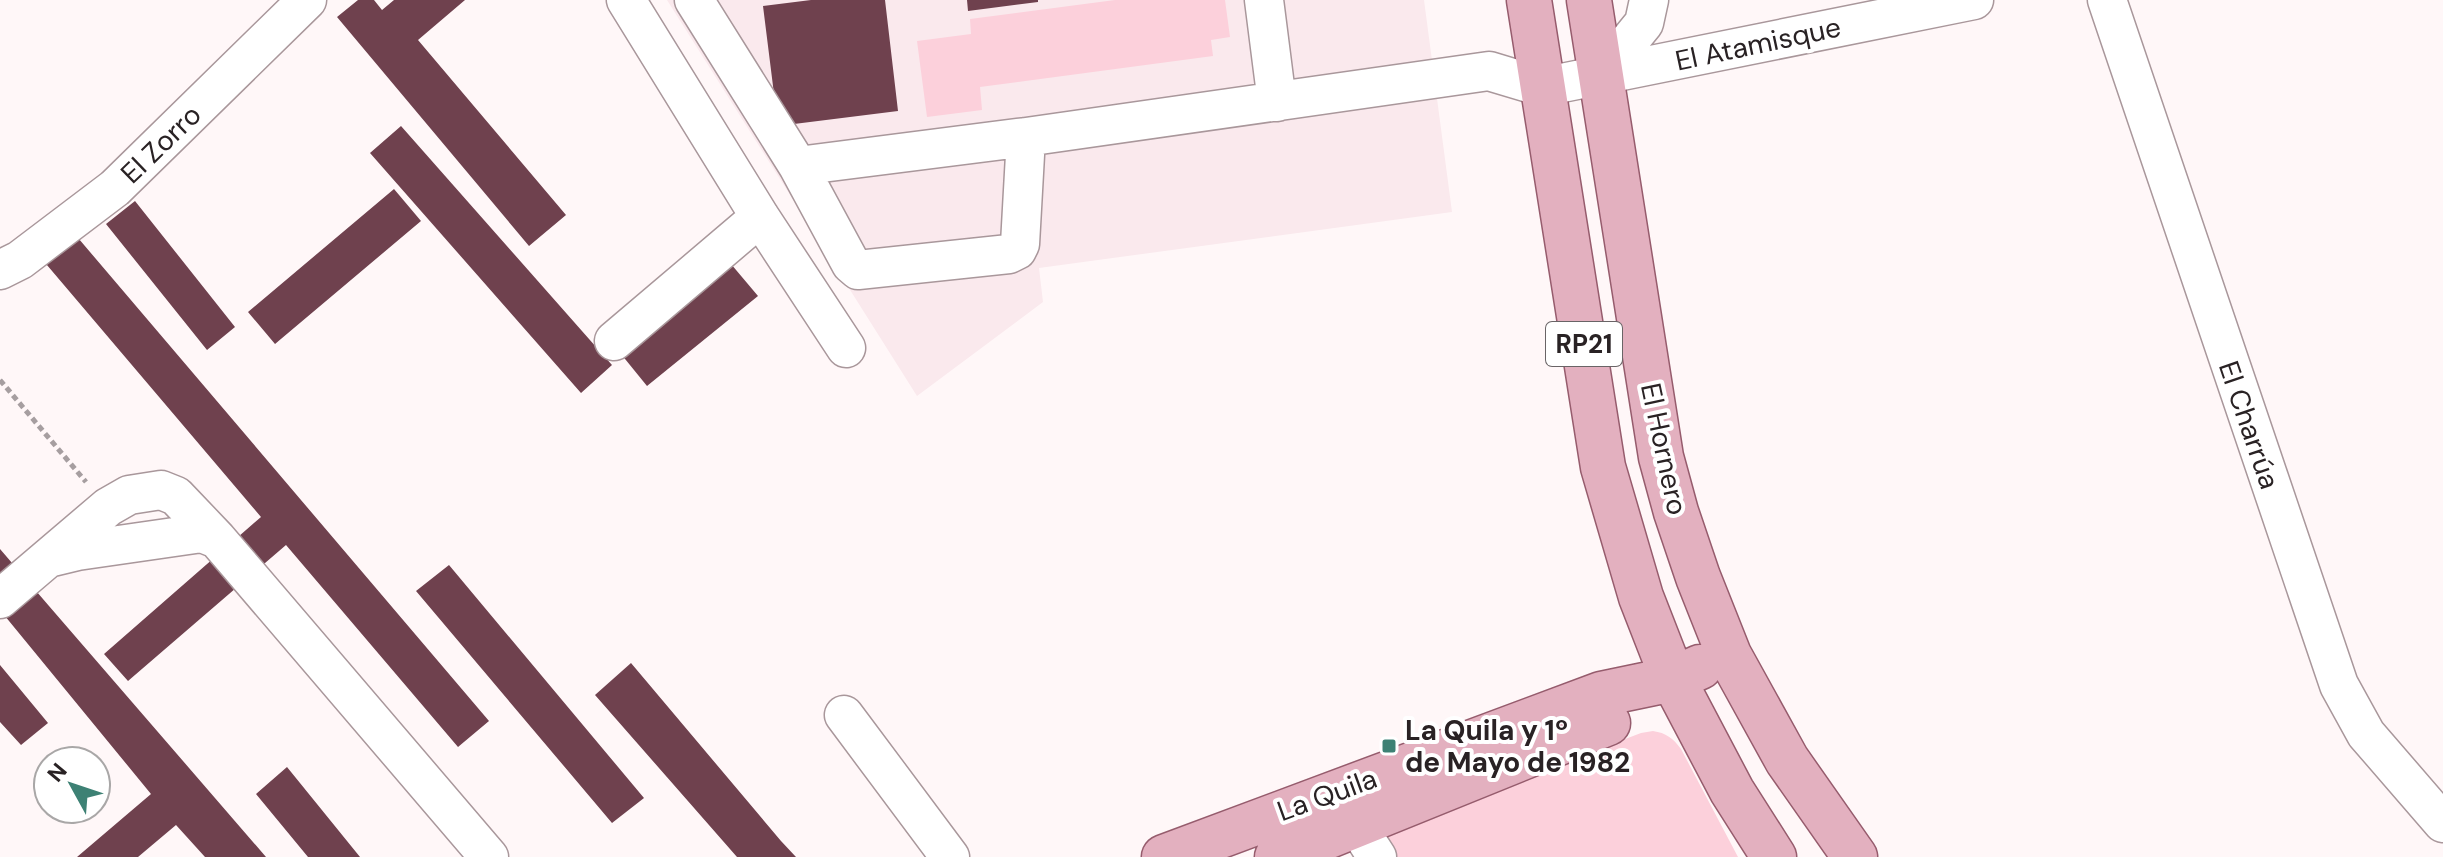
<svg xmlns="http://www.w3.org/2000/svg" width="2443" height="857" viewBox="0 0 2443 857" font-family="'DM Sans',sans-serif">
  <rect width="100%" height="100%" fill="#fff7f8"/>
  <path fill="#fae9ed" d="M667 0H1424L1452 212 1039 268 1043 302 917 396Z"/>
  <path fill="#fcd0db" d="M1115 0H1225L1230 37 1211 40 1213 56 980 87 982 110 927 117 917 41 971 34 970 19Z
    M1653 731C1666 733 1673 738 1681 749L1738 857H1395C1388 845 1384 839 1394 827L1641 733Z"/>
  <path fill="#6f414e" d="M358 0H374L382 10 394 0H465L418 40 566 215 529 246 337 17Z
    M811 0H885L898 111 778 126 763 6Z
    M967 0H1038V2L968 11Z
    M401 126 612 365 581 393 370 153Z
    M394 189 421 221 275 344 248 312Z
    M135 201 235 327 207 350 106 224Z
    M73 232 489 721 458 747 286 545 128 681 104 654 261 517 41 258Z
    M731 264 758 296 647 386 621 354Z
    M0 549 49 606 266 857H205L176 825 138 857H77L151 794 0 610Z
    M449 565 644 798 612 823 416 591Z
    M631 663 781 841 796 857H737L595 695Z
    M0 665 48 723 21 745 0 722Z
    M287 767 360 857H308L256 794Z"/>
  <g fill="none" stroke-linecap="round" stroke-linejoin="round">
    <defs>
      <path id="minor" d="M626 0 760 217 846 348
        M694 0 798 166 1026 137 1489 71 1542 87 1974 0
        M1264 0 1277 102
        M2107 0 2339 685 2366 734 2443 823
        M1600 77 1644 23 1649 0
        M798 166 851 264 858 270 1009 254 1017 250 1020 244 1026 137
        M0 270 20 260 115 188 307 0
        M614 341 760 217
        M48 558 77 551 202 533 217 539 489 857
        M0 599 108 507 129 495 161 490 176 496 217 539
        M844 715 950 857
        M1347 799 1357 826 1377 857"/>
      <path id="major" d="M1529 0 1603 467 1641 597 1673 679 1732 791 1774 857
        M1589 0 1661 457 1676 512 1698 577 1729 655 1787 760 1855 857
        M1164 857 1601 694 1673 679 1700 667
        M1277 857 1608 723"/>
    </defs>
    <use href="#minor" stroke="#a9979b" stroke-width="41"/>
    <use href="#major" stroke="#965c6d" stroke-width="47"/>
    <path stroke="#a69ea0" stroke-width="5" stroke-dasharray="6 4" stroke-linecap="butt" d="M0 380 86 482"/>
    <use href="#minor" stroke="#fff" stroke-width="38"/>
    <use href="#major" stroke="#e3b0bf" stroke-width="44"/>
  </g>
  <rect fill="#3d8174" stroke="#fff" stroke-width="3" x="1381" y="738" width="16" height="16" rx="4"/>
  <g text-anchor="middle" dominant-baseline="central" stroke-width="8" stroke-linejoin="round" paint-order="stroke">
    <rect fill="#fff" stroke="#696466" stroke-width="2" x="1546" y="322" width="76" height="44" rx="6"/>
    <g font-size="26" font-weight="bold" fill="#292224">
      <text x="1584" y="344">RP21</text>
    </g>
    <g font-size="28" fill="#292224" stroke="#fff">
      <text transform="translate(1758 44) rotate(-12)">El Atamisque</text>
      <text transform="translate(161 144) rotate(-44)">El Zorro</text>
      <text transform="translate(2249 425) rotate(71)">El Charrúa</text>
      <text transform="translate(1664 449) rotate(78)">El Hornero</text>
      <text transform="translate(1327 795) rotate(-20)">La Quila</text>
    </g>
    <g font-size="28" font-weight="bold" fill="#292224" stroke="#fff" text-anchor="start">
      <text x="1405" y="730">La Quila y 1º<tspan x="1405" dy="32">de Mayo de 1982</tspan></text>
    </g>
  </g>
  <g transform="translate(72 785) rotate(310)"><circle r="38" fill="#ffffff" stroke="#a9a7a7" stroke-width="2"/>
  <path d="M0-6L14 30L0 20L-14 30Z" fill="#3d8174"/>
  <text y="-12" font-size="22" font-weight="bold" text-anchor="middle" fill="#292224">N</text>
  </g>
</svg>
